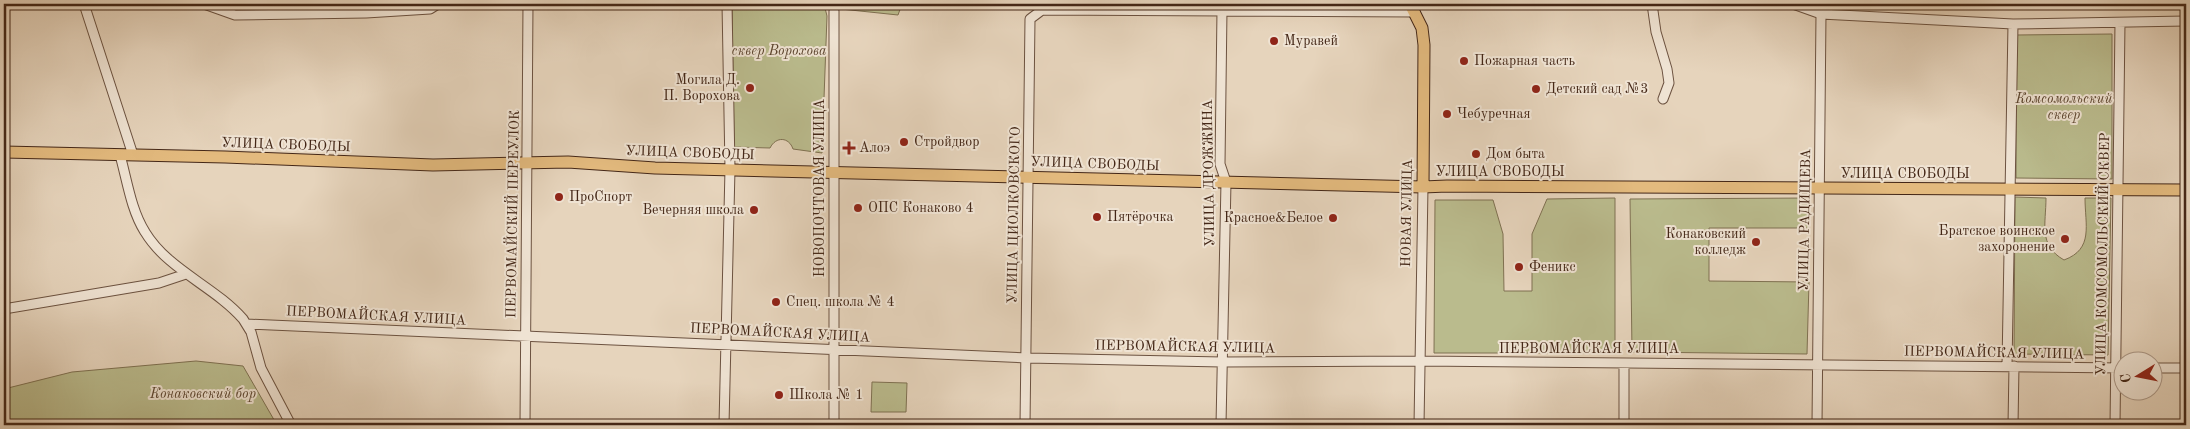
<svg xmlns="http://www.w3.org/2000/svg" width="2190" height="429" viewBox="0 0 2190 429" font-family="'Old Standard TT',serif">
  <rect width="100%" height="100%" fill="#e6d4bc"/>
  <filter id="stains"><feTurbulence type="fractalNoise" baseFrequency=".004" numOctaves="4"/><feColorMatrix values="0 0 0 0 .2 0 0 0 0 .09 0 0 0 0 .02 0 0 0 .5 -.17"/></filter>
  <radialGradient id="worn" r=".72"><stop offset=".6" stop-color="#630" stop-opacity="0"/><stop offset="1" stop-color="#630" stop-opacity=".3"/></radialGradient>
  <path fill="#babb8d" stroke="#7f7152" d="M732 4H824L827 16 822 153 793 149C789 137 776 136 770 148L734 147Z
    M836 4H902L898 15 841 9Z
    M2112 34V179L2016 178V35Z
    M2015 197 2046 198C2046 224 2038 245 2064 260 2094 249 2085 225 2085 198H2111L2108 355 2014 354Z
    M1615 198V353H1434L1435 200H1493L1503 234 1504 291H1532V234L1547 199Z
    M1810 198 1809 228H1709V281L1809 282 1807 354 1632 352 1630 199Z
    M196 361 243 366 277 425H4V389L72 372Z
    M872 382 907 383 906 412H871Z"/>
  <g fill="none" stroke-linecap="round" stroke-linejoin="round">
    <defs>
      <path id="minor" d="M84 4 133 155
        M204 4 235 15 366 13 430 9 438 4
        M1652 4 1656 32 1667 69 1669 83 1663 99
        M1793 4 1821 14 2013 24 2186 21
        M120 155C127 180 131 210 145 232 168 270 214 286 243 319L251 332 261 368 291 425
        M4 309 159 283 186 274
        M247 324 1027 358 1222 362 1420 361 2122 368
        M2007 366 2013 24
        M2152 368H2186
        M525 425 528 4
        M724 425 730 169 727 4H726
        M834 425V11
        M1025 425 1030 19 1042 10 1415 12
        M1221 425 1226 182 1220 164 1222 10
        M1419 425 1423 187
        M1624 425V363
        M1817 425 1821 14
        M2013 425 2014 366
        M2115 425 2120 23"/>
      <path id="major" d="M1410 4 1422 28 1424 45 1423 187
        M4 152 225 157 433 165 568 162 655 168 1423 187 1447 186 2186 190"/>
    </defs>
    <use href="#minor" stroke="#6c5240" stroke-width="11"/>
    <use href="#major" stroke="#442717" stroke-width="13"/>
    <use href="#minor" stroke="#efe3d3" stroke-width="9"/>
    <use href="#major" stroke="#e3ba7e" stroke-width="11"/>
  </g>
  <g fill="#8f2418" stroke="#efe3d3" stroke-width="2">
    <circle cx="1274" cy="41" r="5"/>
    <circle cx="1464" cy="61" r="5"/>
    <circle cx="750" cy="88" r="5"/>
    <circle cx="1536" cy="89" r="5"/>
    <circle cx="1447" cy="114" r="5"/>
    <circle cx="904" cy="142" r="5"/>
    <path d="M846.5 140.5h5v5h5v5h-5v5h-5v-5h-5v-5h5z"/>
    <circle cx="1476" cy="154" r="5"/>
    <circle cx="559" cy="197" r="5"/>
    <circle cx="858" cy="208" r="5"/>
    <circle cx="754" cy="210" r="5"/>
    <circle cx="1097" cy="217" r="5"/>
    <circle cx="1333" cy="218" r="5"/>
    <circle cx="2065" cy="239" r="5"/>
    <circle cx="1756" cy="242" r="5"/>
    <circle cx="1519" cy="267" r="5"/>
    <circle cx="776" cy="302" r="5"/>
    <circle cx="779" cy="395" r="5"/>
  </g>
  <g text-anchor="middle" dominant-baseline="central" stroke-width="4" stroke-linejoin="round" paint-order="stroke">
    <g font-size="14" fill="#442717" stroke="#efe3d3" text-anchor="start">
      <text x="1284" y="41">Муравей</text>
      <text x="1474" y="61">Пожарная часть</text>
      <text x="740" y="80" text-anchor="end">Могила Д.<tspan x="740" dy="16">П. Ворохова</tspan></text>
      <text x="1546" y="89">Детский сад №3</text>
      <text x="1457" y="114">Чебуречная</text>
      <text x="914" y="142">Стройдвор</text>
      <text x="859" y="148">Алоэ</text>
      <text x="1486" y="154">Дом быта</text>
      <text x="569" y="197">ПроСпорт</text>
      <text x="868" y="208">ОПС Конаково 4</text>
      <text x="744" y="210" text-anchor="end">Вечерняя школа</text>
      <text x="1107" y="217">Пятёрочка</text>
      <text x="1323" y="218" text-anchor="end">Красное&amp;Белое</text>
      <text x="2055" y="231" text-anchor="end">Братское воинское<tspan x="2055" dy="16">захоронение</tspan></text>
      <text x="1746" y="234" text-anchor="end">Конаковский<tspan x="1746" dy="16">колледж</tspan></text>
      <text x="1529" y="267">Феникс</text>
      <text x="786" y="302">Спец. школа № 4</text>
      <text x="789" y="395">Школа № 1</text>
    </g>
    <g font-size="14" font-style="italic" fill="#5c452f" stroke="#efe3d3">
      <text x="779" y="51">сквер Ворохова</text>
      <text x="2064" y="99">Комсомольский<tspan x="2064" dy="16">сквер</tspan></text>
      <text x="203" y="394">Конаковский бор</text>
    </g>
    <g font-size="14" fill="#442717" stroke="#efe3d3">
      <text transform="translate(286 145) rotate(2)">УЛИЦА СВОБОДЫ</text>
      <text transform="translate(690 153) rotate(2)">УЛИЦА СВОБОДЫ</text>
      <text transform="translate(1095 164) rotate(2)">УЛИЦА СВОБОДЫ</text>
      <text x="1500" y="172">УЛИЦА СВОБОДЫ</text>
      <text transform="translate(1209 173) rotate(-91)">УЛИЦА ДРОЖЖИНА</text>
      <text x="1905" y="174">УЛИЦА СВОБОДЫ</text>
      <text transform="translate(820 188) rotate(-90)">НОВОПОЧТОВАЯ УЛИЦА</text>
      <text transform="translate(1407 213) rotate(-89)">НОВАЯ УЛИЦА</text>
      <text transform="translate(513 214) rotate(-89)">ПЕРВОМАЙСКИЙ ПЕРЕУЛОК</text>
      <text transform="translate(1014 215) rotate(-89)">УЛИЦА ЦИОЛКОВСКОГО</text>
      <text transform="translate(1805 220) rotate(-89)">УЛИЦА РАДИЩЕВА</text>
      <text transform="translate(2103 254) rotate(-89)">УЛИЦА КОМСОМОЛЬСКИЙ СКВЕР</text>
      <text transform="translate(376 316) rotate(3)">ПЕРВОМАЙСКАЯ УЛИЦА</text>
      <text transform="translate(780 333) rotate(3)">ПЕРВОМАЙСКАЯ УЛИЦА</text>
      <text transform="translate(1185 347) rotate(1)">ПЕРВОМАЙСКАЯ УЛИЦА</text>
      <text x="1589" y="349">ПЕРВОМАЙСКАЯ УЛИЦА</text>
      <text transform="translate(1994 353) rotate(1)">ПЕРВОМАЙСКАЯ УЛИЦА</text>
    </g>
  </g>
  <rect width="2190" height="429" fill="none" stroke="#e6d4bc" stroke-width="20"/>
  <rect x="5" y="5" width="2180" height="419" fill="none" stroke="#442717" stroke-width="2.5"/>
  <rect x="10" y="10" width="2170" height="409" fill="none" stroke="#442717"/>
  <g transform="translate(2138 376) rotate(260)"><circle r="24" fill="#efe3d3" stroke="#ab9888"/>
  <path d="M0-4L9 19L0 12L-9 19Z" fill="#8f2418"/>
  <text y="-8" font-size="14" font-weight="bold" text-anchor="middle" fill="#442717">С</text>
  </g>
  <rect width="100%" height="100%" filter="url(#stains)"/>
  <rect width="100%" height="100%" fill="url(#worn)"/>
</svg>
